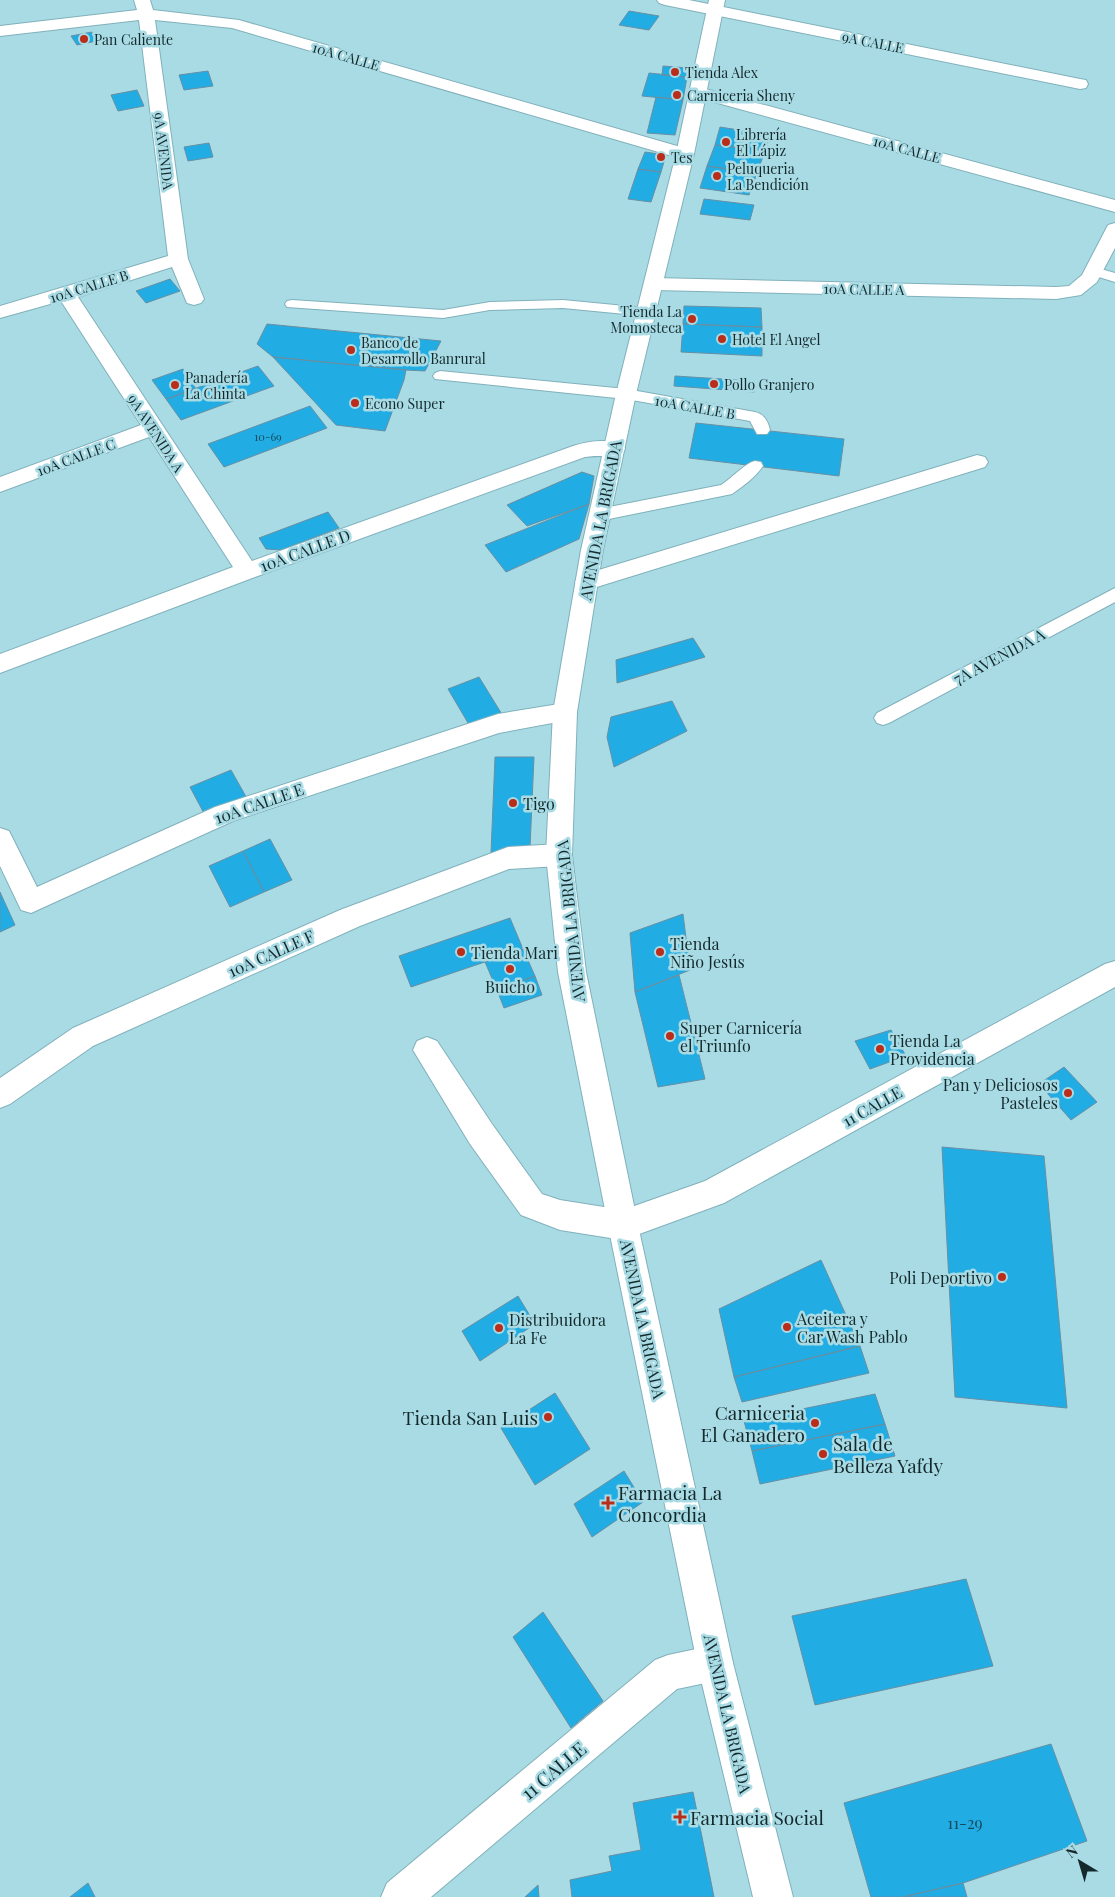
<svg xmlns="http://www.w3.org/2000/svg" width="1115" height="1897" viewBox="0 0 1115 1897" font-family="'Playfair Display',serif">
  <rect width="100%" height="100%" fill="#a9dbe5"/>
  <path fill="#21ade4" stroke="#678fa3" d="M629 11 659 16 649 30 619 25Z
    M92 32 97 41 77 45 71 36Z
    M663 66 688 68 687 77 662 75Z
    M208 71 213 86 184 90 179 75Z
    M649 73 687 77 683 100 642 96Z
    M137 90 144 106 118 111 111 95Z
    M656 97 683 100 675 135 647 133Z
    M720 127 770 135 765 151 715 145Z
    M209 143 213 157 188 161 184 147Z
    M715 145 765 151 757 173 707 166Z
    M645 152 666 155 661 172 638 169Z
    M707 166 757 173 749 195 700 188Z
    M638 169 661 172 651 202 628 199Z
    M704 199 754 205 750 220 700 214Z
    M170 279 180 291 146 303 136 291Z
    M684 306 761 308 762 327 683 324Z
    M267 324 441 341 425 371 406 370 273 357 257 344Z
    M683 324 762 327V356L681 352Z
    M273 357 406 370 404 380 385 431 336 425Z
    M258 366 274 386 181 420 166 399Z
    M183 369 196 389 166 399 152 380Z
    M675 376 754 381V392L674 386Z
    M310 406 327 428 224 467 208 444Z
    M696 423 844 439 839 476 689 458Z
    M582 472 594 476 589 504 527 526 507 505Z
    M589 504 579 539 506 572 485 545Z
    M328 512 339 528 281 550 266 549 259 538Z
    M693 638 705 657 617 683 616 660Z
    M479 677 503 716 471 728 448 689Z
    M672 701 687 731 614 767 607 737 611 717Z
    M495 757H534L530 848 491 853Z
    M231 770 249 802 207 819 190 787Z
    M270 839 292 880 264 892 243 851Z
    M243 851 264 892 230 907 209 866Z
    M0 892 15 925 0 932Z
    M683 914 690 970 635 992 630 933Z
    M510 918 523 949 411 987 399 956Z
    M523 949 535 976 497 990 485 962Z
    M679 975 705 1079 658 1087 635 992Z
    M535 976 542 995 504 1008 497 990Z
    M891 1030 906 1056 870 1069 855 1041Z
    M1064 1067 1097 1102 1071 1120 1039 1084Z
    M942 1147 1044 1156 1067 1408 955 1397Z
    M821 1260 860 1346 734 1377 719 1309Z
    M518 1296 535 1324 480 1361 462 1331Z
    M860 1346 869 1373 742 1402 734 1377Z
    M555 1393 590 1449 535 1485 501 1428Z
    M875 1394 885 1424 752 1451 744 1421Z
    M885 1424 895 1456 760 1484 752 1451Z
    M624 1471 643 1502 592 1537 574 1504Z
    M966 1579 993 1666 815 1705 792 1616Z
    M543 1612 603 1701 571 1728 513 1637Z
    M1051 1744 1087 1841 963 1883 903 1897H871L844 1803Z
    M693 1792 714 1897H572L570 1880 612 1871 609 1856 641 1850 633 1803Z
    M88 1883 95 1897H70Z
    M963 1883 967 1897H903Z
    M538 1885 539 1897H525Z"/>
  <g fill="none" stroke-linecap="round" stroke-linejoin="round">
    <defs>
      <path id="service" d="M1094 267 1115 273V282L1089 274 1087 271Z
        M292 300 443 310 490 302 563 300 646 308 651 309 653 312 651 315 646 316 563 308 490 310 443 318 287 307 285 304 287 301Z
        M440 371 626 389 755 412C764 414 768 421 770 430L767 434H757L750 421 626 399 435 379 433 376 435 373Z
        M755 461 761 462 763 466C755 478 743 486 732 494L599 521 593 519 591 515 593 511 599 509 721 485C731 479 745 463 755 461Z
        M1115 588V602L889 723 883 725 877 723 874 718 877 713Z"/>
      <path id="minor" d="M134 0H150L153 10 239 20 691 150 694 154 691 158 685 159 679 158 232 28 155 20 188 259 204 299 201 303 194 305 187 303 172 267 78 297 252 561 573 446C590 441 605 439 622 444L625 449 622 454C610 457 597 455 585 457L255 577 0 673V654L233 567 149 437 0 492V477L141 425 61 301 0 318V306L168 256 139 20 0 36V26L137 10Z
        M657 0H689L1080 79 1086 80 1088 84 1086 88 1080 89 665 5 659 3Z
        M698 87 1115 200V212L692 96 689 92 692 88Z
        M1115 223V248L1097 282 1081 295 1056 299 654 290 647 288 644 284 647 280 654 278 1056 287 1069 286 1082 275 1108 225Z
        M977 455 985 457 988 462 985 467 587 590 579 588 575 582 579 576Z
        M565 703 574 705 577 712 574 719 499 733 233 821 31 913 21 910 0 866V828L9 831 37 887 215 807 498 714Z
        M559 844 568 847 572 855 568 863 559 866 509 869 360 926 93 1046 10 1104 0 1108V1078L73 1028 340 910 508 847Z
        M1115 961V987L724 1203 623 1240 560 1230 521 1215 470 1144 413 1050 417 1041 427 1037 437 1041 492 1124 542 1194 560 1200 623 1210 705 1181 1105 964Z
        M715 1645 728 1650 733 1663 728 1676 715 1681 677 1689 431 1897H381L387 1883 655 1660 668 1655Z"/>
      <path id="secondary" d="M709 0H725L694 154 636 394 603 550 577 712 572 855 586 972 638 1225 733 1663 793 1897H753L697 1663 608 1225 558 972 546 855 553 712 581 550 616 394 676 154Z"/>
    </defs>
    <use href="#service" stroke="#80b1bb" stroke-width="2"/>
    <use href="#minor" stroke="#80b1bb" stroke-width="2"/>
    <use href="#secondary" stroke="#80b1bb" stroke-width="2"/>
    <use href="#service" fill="#fff" fill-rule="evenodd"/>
    <use href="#minor" fill="#fff" fill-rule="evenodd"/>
    <use href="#secondary" fill="#fff" fill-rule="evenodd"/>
  </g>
  <g fill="#ba2d1a" stroke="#a9dbe5" stroke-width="2">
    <circle cx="84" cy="39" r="5"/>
    <circle cx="675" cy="72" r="5"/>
    <circle cx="677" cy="95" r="5"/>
    <circle cx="726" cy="142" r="5"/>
    <circle cx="661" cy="157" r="5"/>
    <circle cx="717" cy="176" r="5"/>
    <circle cx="692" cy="319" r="5"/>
    <circle cx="722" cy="339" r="5"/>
    <circle cx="351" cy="350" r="5"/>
    <circle cx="714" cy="384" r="5"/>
    <circle cx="175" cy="385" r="5"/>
    <circle cx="355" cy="403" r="5"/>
    <circle cx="513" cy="803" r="5"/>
    <circle cx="461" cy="952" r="5"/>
    <circle cx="660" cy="952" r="5"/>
    <circle cx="510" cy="969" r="5"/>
    <circle cx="670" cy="1036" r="5"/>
    <circle cx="880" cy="1049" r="5"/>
    <circle cx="1068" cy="1093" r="5"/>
    <circle cx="1002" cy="1277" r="5"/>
    <circle cx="787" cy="1327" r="5"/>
    <circle cx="499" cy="1328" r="5"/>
    <circle cx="548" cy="1417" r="5"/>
    <circle cx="815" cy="1423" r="5"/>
    <circle cx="823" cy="1454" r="5"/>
    <path d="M605.5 1495.5h5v5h5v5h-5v5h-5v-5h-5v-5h5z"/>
    <path d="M677.5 1809.5h5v5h5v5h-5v5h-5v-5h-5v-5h5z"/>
  </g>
  <g text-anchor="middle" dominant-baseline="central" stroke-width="5" stroke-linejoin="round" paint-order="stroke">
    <g font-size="11" fill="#174a5a">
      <text x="268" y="436">10-69</text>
    </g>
    <g font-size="14" fill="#14292c" stroke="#a9dbe5" text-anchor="start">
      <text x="94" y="39">Pan Caliente</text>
      <text x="685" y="72">Tienda Alex</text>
      <text x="687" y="95">Carniceria Sheny</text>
      <text x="736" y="134">Librería<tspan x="736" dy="16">El Lápiz</tspan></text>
      <text x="671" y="157">Tes</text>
      <text x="727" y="168">Peluqueria<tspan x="727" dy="16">La Bendición</tspan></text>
      <text x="682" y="311" text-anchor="end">Tienda La<tspan x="682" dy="16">Momosteca</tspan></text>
      <text x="732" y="339">Hotel El Angel</text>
      <text x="361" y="342">Banco de<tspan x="361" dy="16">Desarrollo Banrural</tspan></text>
      <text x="185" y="377">Panadería<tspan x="185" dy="16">La Chinta</tspan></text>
      <text x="724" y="384">Pollo Granjero</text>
      <text x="365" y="403">Econo Super</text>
    </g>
    <g font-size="14" fill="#14292c" stroke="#a9dbe5">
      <text transform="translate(873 42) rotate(11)">9A CALLE</text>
      <text transform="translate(346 56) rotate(16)">10A CALLE</text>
      <text transform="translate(907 149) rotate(15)">10A CALLE</text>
      <text transform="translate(164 151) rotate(83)">9A AVENIDA</text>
      <text transform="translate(89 286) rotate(-17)">10A CALLE B</text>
      <text transform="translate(864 289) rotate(1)">10A CALLE A</text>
      <text transform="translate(695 407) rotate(10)">10A CALLE B</text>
      <text transform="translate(156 433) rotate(57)">9A AVENIDA A</text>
      <text transform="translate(76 457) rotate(-20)">10A CALLE C</text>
    </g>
    <g font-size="16" fill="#14292c" stroke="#a9dbe5">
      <text transform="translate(600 520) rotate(-79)">AVENIDA LA BRIGADA</text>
      <text transform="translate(305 550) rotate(-20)">10A CALLE D</text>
      <text transform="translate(999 656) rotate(-28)">7A AVENIDA A</text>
      <text transform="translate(259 803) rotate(-19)">10A CALLE E</text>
      <text transform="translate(570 921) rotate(-96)">AVENIDA LA BRIGADA</text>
      <text transform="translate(271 953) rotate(-24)">10A CALLE F</text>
      <text transform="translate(872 1106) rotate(-29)">11 CALLE</text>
      <text transform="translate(643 1319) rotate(78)">AVENIDA LA BRIGADA</text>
      <text transform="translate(728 1714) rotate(77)">AVENIDA LA BRIGADA</text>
    </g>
    <g font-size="16" fill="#14292c" stroke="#a9dbe5" text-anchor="start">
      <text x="523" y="803">Tigo</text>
      <text x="670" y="943">Tienda<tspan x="670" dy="18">Niño Jesús</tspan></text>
      <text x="471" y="952">Tienda Mari</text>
      <text x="510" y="986" text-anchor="middle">Buicho</text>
      <text x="680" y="1027">Super Carnicería<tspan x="680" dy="18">el Triunfo</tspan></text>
      <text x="890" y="1040">Tienda La<tspan x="890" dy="18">Providencia</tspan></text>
      <text x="1058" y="1084" text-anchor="end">Pan y Deliciosos<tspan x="1058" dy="18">Pasteles</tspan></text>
      <text x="992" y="1277" text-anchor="end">Poli Deportivo</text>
      <text x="797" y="1318">Aceitera y<tspan x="797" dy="18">Car Wash Pablo</tspan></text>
      <text x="509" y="1319">Distribuidora<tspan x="509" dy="18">La Fe</tspan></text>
    </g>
    <g font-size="16" fill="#174a5a">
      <text x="965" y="1822">11-29</text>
    </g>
    <g font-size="19" fill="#14292c" stroke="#a9dbe5" text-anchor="start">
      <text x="805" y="1412" text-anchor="end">Carniceria<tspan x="805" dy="22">El Ganadero</tspan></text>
      <text x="538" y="1417" text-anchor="end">Tienda San Luis</text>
      <text x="833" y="1443">Sala de<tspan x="833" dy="22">Belleza Yafdy</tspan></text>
      <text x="618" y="1492">Farmacia La<tspan x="618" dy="22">Concordia</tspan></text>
      <text x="690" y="1817">Farmacia Social</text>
    </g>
    <g font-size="19" fill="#14292c" stroke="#a9dbe5">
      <text transform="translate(553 1770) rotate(-40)">11 CALLE</text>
    </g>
  </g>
  <g transform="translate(1080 1862) rotate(322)" stroke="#a9dbe5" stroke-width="4" paint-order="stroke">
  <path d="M0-4L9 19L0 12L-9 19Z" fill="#14292c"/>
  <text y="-8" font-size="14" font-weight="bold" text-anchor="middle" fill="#14292c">N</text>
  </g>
</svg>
